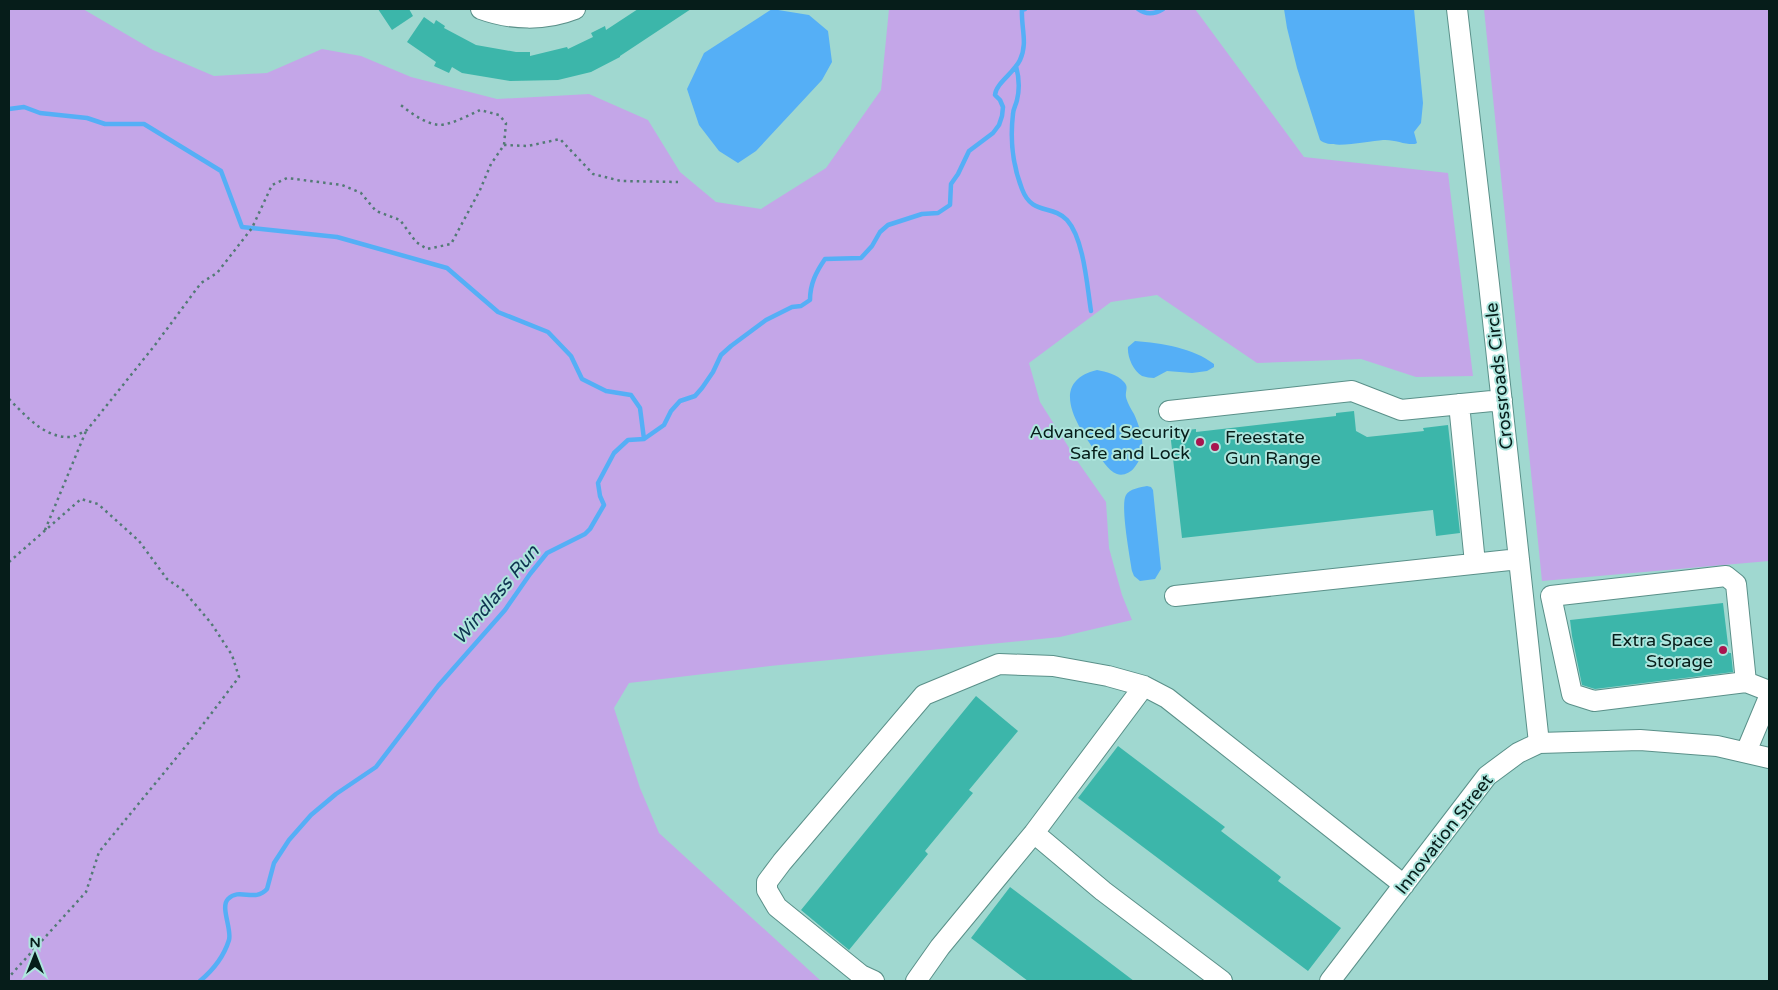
<svg xmlns="http://www.w3.org/2000/svg" width="1778" height="990" viewBox="0 0 1778 990" font-family="'Varela Round',sans-serif">
  <rect width="100%" height="100%" fill="#a0d8d0"/>
  <path fill="#c4a6e8" d="M9 9H83L153 50 214 76 267 73 322 49 361 56 411 77 497 99 589 94 648 120 680 172 716 202 761 209 826 168 881 90 889 9H1195L1304 157 1448 173 1473 376 1416 377 1361 359 1257 363 1157 295 1111 302 1029 363 1040 402 1078 462 1106 502 1109 548 1122 595 1132 620 1060 637 770 666 629 683 614 708 640 788 659 833 821 981H9Z
    M1484 9H1769V561L1542 581Z"/>
  <path fill="#55aff6" d="M772 9 809 15 828 31 832 62 822 80 756 151 738 163 719 151 699 125 687 89 704 53Z
    M1284 9H1414L1423 103 1421 123 1414 132 1417 143 1415 144C1405 145 1394 139 1383 140 1369 141 1331 150 1320 140L1297 68 1287 28Z
    M1135 341C1162 343 1193 348 1214 364V367L1207 371 1192 373 1167 371 1154 378C1150 378 1146 377 1142 376 1133 371 1127 356 1128 347Z
    M1097 370C1106 372 1117 374 1124 382 1129 387 1125 391 1126 397 1127 402 1131 409 1134 414 1142 432 1148 452 1134 468 1130 473 1123 476 1117 474 1108 471 1102 459 1096 452 1077 426 1048 382 1097 370Z
    M1147 486 1151 487 1153 490 1161 569 1155 579 1140 581 1134 576 1132 571C1130 558 1120 504 1126 495 1129 489 1141 487 1147 486Z"/>
  <g fill="none" stroke-linecap="round" stroke-linejoin="round">
    <path stroke="#55aff6" stroke-width="4.5" d="M1138 9C1146 15 1155 14 1163 9
      M1016 66C1019 77 1020 88 1017 100 1016 105 1013 109 1013 114 1010 139 1013 166 1022 189 1032 216 1052 204 1067 220 1084 239 1087 286 1091 311
      M9 109 24 107 40 113 87 118 105 124H144L221 171 242 227 337 237 447 268 498 312 548 332 571 356 582 379 606 391 631 395 640 408 644 439
      M200 981C212 971 224 956 229 940 232 929 220 907 228 899 240 887 254 903 267 889L274 863 289 840 311 815 336 794 376 767 438 686 505 610 530 574 547 553 585 534 590 529 604 505 600 496 598 483 614 453 628 440 644 439 664 425 671 411 680 401 695 396 702 388 713 372 721 355 731 346 766 320 792 307 801 306 810 300C810 284 816 272 825 259L861 258 872 246 880 232 888 225 922 214 938 213 950 205 951 184 958 174 969 151 993 133 999 125 1002 116 1003 107 1000 100 995 95C996 83 1014 73 1020 60 1028 43 1021 28 1022 10L1025 9"/>
  </g>
  <path fill="#3cb6aa" d="M378 9H409L413 16 392 30Z
    M638 9H691L620 56V57L591 72 558 80 510 81 462 73 452 67 449 73 434 66 436 62 407 42 424 17 434 24 436 20 445 26 444 28 476 45 516 52H530V56L567 47 568 49 593 37 591 33 605 26 606 30Z
    M1354 411 1356 431 1367 437 1424 431 1423 428 1448 425 1460 533 1436 536 1433 510 1182 538 1170 432 1196 429V432L1336 416V413Z
    M1723 603 1729 653H1731L1733 672 1595 689 1582 685 1572 636 1570 620Z
    M976 696 1018 731 969 790 973 793 925 851 928 854 849 950 801 910Z
    M1118 746 1225 827 1221 831 1281 877 1278 881 1341 928 1308 971 1078 798Z
    M1010 887 1134 981H1028L971 938Z"/>
  <g fill="none" stroke-linecap="round" stroke-linejoin="round">
    <defs>
      <path id="minor" d="M481 9C511 20 545 21 575 9
        M1457 9 1489 284 1539 743
        M1459 404 1475 563
        M1169 411 1352 391 1401 410 1502 400
        M1175 596 1519 559
        M1746 682 1736 584 1726 576 1551 596 1572 694 1594 701 1746 682 1769 691
        M1746 752 1769 697
        M1034 833 1103 891 1222 981
        M874 981 861 975 777 907 767 890V882L782 862 924 695 999 664 1053 666 1108 676 1144 686 1167 698 1404 885
        M916 981 940 947 1034 833 1144 686
        M1330 981 1487 776 1518 753 1539 743 1640 740 1717 746 1769 758"/>
    </defs>
    <use href="#minor" stroke="#5a9089" stroke-width="22"/>
    <path stroke="#537a75" stroke-width="2.5" stroke-dasharray="2.5 4" stroke-linecap="butt" d="M504 145 528 146 560 139 593 174 621 181 678 182
      M9 399C26 416 45 439 72 437 77 436 82 432 87 430L155 345 201 283 217 273 252 228 272 185 287 178 342 185 361 193 376 211 400 220 416 242 427 249 451 244 480 190 491 164 504 145 506 123 499 115 480 110C470 115 450 125 439 125 423 123 410 112 398 103
      M45 530 86 431
      M9 562 81 499 98 504 139 541 167 579 183 590 211 623 232 655 239 677 195 735 99 852 86 892 9 977"/>
    <use href="#minor" stroke="#fff" stroke-width="20"/>
  </g>
  <g fill="#a8154f" stroke="#ade5dd" stroke-width="2">
    <circle cx="1200" cy="442" r="5"/>
    <circle cx="1215" cy="447" r="5"/>
    <circle cx="1723" cy="650" r="5"/>
  </g>
  <g text-anchor="middle" dominant-baseline="central" stroke-width="4" stroke-linejoin="round" paint-order="stroke">
    <g font-size="18" fill="#061d1a" stroke="#ade5dd">
      <text transform="translate(1499 376) rotate(-96)">Crossroads Circle</text>
      <text transform="translate(1444 834) rotate(-52)">Innovation Street</text>
    </g>
    <g font-size="18" fill="#061d1a" stroke="#ade5dd" text-anchor="end">
      <text x="1190" y="432">Advanced Security<tspan x="1190" dy="21">Safe and Lock</tspan></text>
      <text x="1225" y="437" text-anchor="start">Freestate<tspan x="1225" dy="21">Gun Range</tspan></text>
      <text x="1713" y="640">Extra Space<tspan x="1713" dy="21">Storage</tspan></text>
    </g>
    <g font-size="19" font-style="italic" fill="#0e3450" stroke="#ade5dd">
      <text transform="translate(496 595) rotate(-50)">Windlass Run</text>
    </g>
  </g>
  <rect width="1778" height="990" fill="none" stroke="#061d1a" stroke-width="20"/>
  <g transform="translate(35 955)" stroke="#ade5dd" stroke-width="4" paint-order="stroke">
  <path d="M0-4L9 19L0 12L-9 19Z" fill="#061d1a"/>
  <text y="-8" font-size="14" font-weight="bold" text-anchor="middle" fill="#061d1a">N</text>
  </g>
</svg>
